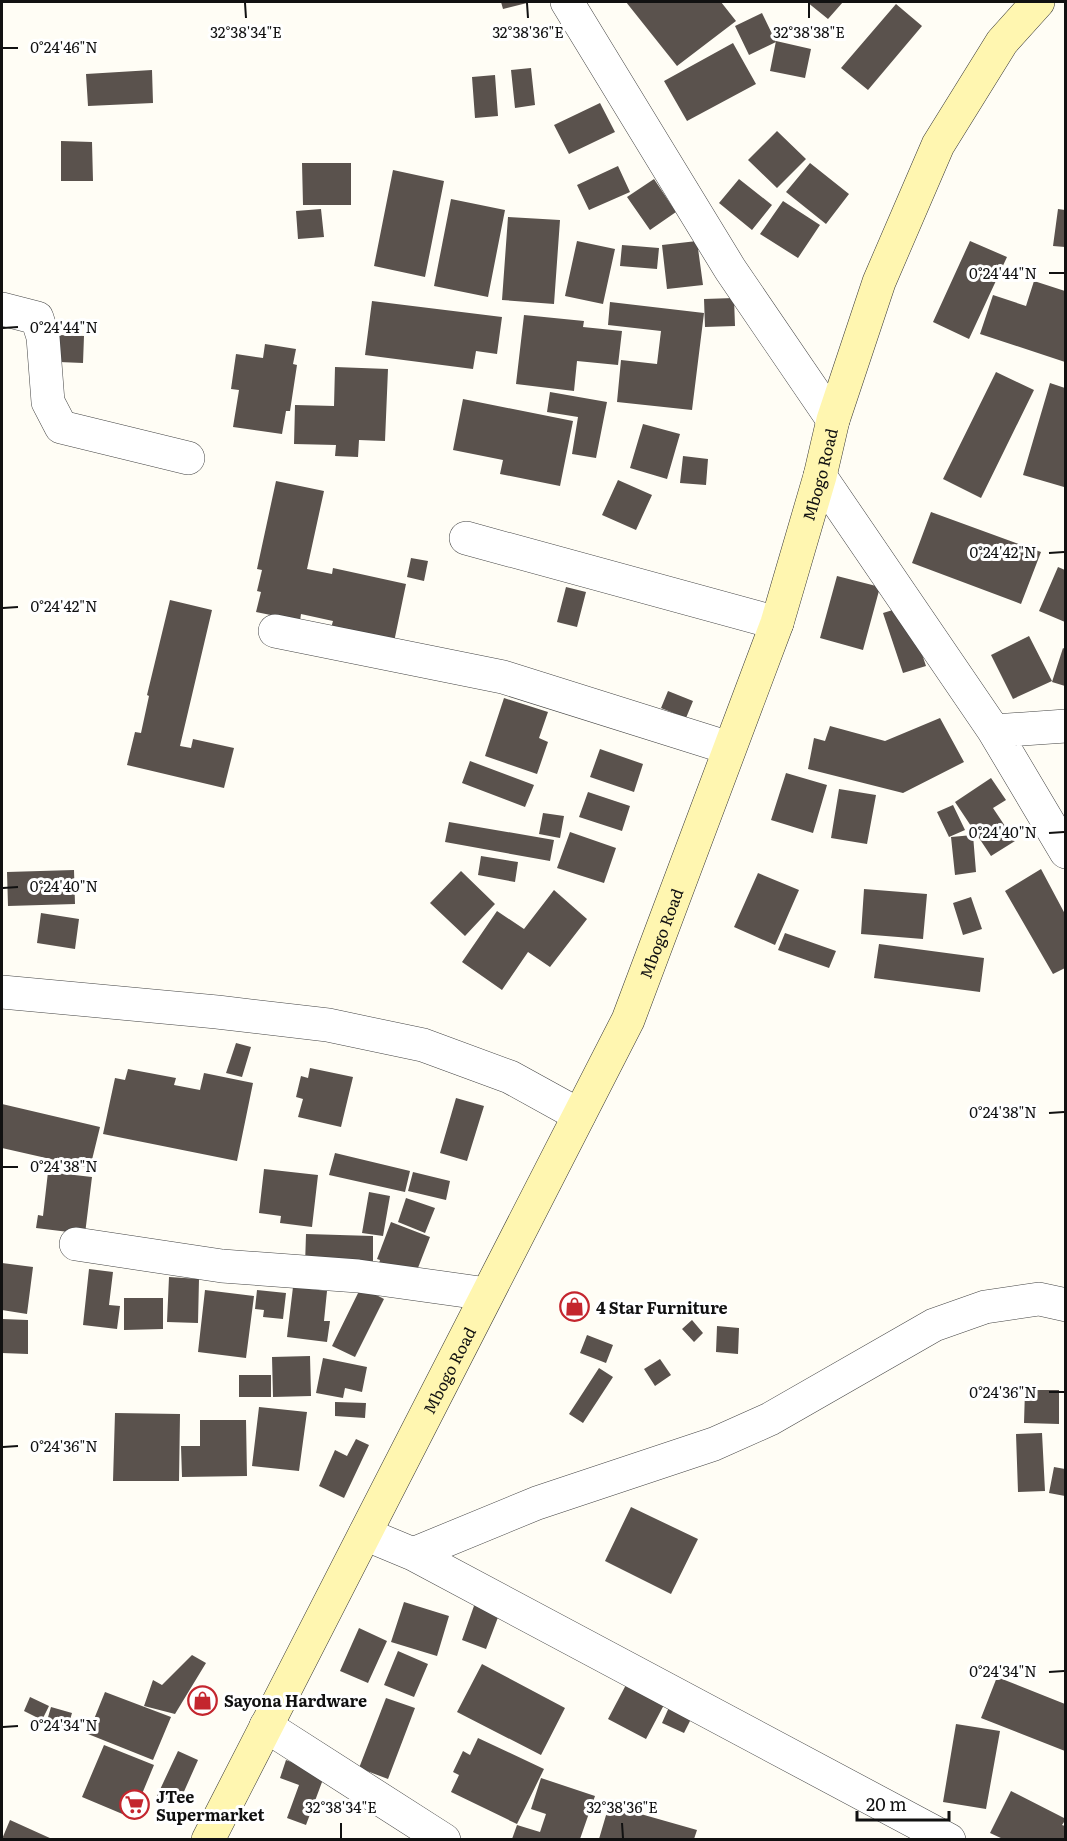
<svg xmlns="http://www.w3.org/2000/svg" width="1067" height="1841" viewBox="0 0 1067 1841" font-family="Literata,serif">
  <rect width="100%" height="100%" fill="#fffdf5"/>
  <path fill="#5a524d" d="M501 2H531L503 9Z
    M626 2H721L736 21 677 66Z
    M807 2H843L828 19Z
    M896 4 922 26 868 90 841 68Z
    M762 13 776 42 749 55 735 26Z
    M776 41 811 49 805 78 770 71Z
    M733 43 756 84 687 121 664 81Z
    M531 68 535 105 515 108 511 70Z
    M152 70 153 103 88 106 86 74Z
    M495 75 498 116 475 118 472 77Z
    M600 103 615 132 569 154 554 125Z
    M777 131 806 159 777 188 748 160Z
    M61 141 92 142 93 181H61Z
    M302 163H351V205H303Z
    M810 163 849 194 826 224 786 192Z
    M618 166 630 192 589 210 577 185Z
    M393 170 444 181 425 277 374 266Z
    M654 179 676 212 650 230 627 197Z
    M739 179 772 205 752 230 719 203Z
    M451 199 505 210 488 297 434 286Z
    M783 201 820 225 798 258 760 234Z
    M321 209 324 237 298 239 296 211Z
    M1058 209 1065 210V247L1053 246Z
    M508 217 560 220 554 304 502 300Z
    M577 241 615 249 603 304 565 296Z
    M697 241 703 285 667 289 662 245Z
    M970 241 1007 257 969 339 933 322Z
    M622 245 659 248 657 269 620 266Z
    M1034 281 1065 291V362L980 334 993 295 1026 306Z
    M734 298 735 326 705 327 704 299Z
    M372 301 502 317 497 354 476 351 473 369 365 355Z
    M610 302 704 313 692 410 617 402 621 360 657 364 661 331 608 325Z
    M524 315 584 321 583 327 622 331 618 365 577 361 574 391 516 384Z
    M60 335 84 336 83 363 59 362Z
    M265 344 296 349 293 364 297 365 290 411H286L282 434 233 427 239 390 231 389 236 354 263 358Z
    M335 367 388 369 385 441 359 440 358 457 335 456 336 445 294 444 295 405 334 406Z
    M996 372 1034 390 981 498 943 479Z
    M1050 383 1065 388 1064 487 1023 475Z
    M550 392 607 402 596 458 572 454 578 417 547 412Z
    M463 399 573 421 560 486 500 474 503 460 453 450Z
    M643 424 680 434 667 479 630 468Z
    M683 456 708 459 706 485 680 483Z
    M618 480 652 495 636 530 602 515Z
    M276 481 324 491 307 569 332 574 333 568 406 584 394 642 331 628 333 621 301 614 300 621 256 612 261 592 257 591 262 570 257 569Z
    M931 512 1041 552 1021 604 912 563Z
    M411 558 428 561 424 581 407 577Z
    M1058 567 1065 570V622L1039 611Z
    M837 576 880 587 863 650 820 638Z
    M566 587 586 592 577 627 557 622Z
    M170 600 212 610 180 746 191 748 193 739 234 748 224 788 127 765 135 732 141 733 149 696 147 695Z
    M906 606 926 666 903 673 883 613Z
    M1029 636 1052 681 1013 699 991 655Z
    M1063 648 1065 649V686L1052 682Z
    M668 691 693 701 686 718 661 708Z
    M504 698 548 712 539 738 548 742 537 774 485 756Z
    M940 718 964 762 903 793 808 769 814 738 825 741 830 726 885 741Z
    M600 749 643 764 634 792 590 777Z
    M470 761 534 785 525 807 462 783Z
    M786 773 827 785 813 833 771 820Z
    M991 778 1006 800 993 808 1015 841 991 856 955 802Z
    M839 789 876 795 867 844 831 838Z
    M588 792 630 806 622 831 579 817Z
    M953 805 965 830 949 837 937 812Z
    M543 813 564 816 560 838 539 834Z
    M449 822 554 840 550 861 445 842Z
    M570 832 616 848 604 883 557 868Z
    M973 835 976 872 955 875 951 837Z
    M481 856 518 862 515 882 478 875Z
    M1041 869 1065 914V968L1053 974 1005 891Z
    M74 870 75 904 8 906 7 872Z
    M461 871 495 904 465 936 430 903Z
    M758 873 799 890 775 945 734 927Z
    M864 889 927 894 923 939 861 934Z
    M554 890 587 919 550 967 528 952 502 990 462 962 497 911 524 929Z
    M971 897 982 929 963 935 953 903Z
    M41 913 79 919 75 949 37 943Z
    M785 933 836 951 829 968 778 950Z
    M879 944 984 958 980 992 874 978Z
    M236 1043 251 1047 242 1077 226 1073Z
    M310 1068 353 1077 341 1127 298 1117 303 1099 296 1097 301 1076 308 1078Z
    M128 1069 176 1078 174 1085 200 1090 204 1073 253 1083 237 1161 103 1134 115 1078 125 1080Z
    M456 1098 484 1106 467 1161 440 1153Z
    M2 1104 100 1127 90 1168 2 1148Z
    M335 1153 410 1171 405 1192 329 1175Z
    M264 1169 318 1175 312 1227 280 1223 281 1216 259 1213Z
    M48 1172 92 1177 85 1234 36 1228 38 1215 43 1216Z
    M413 1172 450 1181 446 1200 408 1191Z
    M369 1192 390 1196 383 1236 362 1233Z
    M406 1198 435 1208 425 1233 398 1222Z
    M391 1222 430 1237 416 1273 376 1272 380 1260 377 1259Z
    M306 1234 373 1236V1267L305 1265Z
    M2 1263 33 1267 27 1314 2 1310Z
    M89 1269 113 1272 109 1305 120 1306 117 1329 83 1325Z
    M169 1277 199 1279 198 1323 167 1322Z
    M293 1287 327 1291 324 1321H330L327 1342 287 1337Z
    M361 1287 384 1299 355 1357 332 1346Z
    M205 1290 254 1296 246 1358 198 1352Z
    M257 1290 286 1293 283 1319 263 1317 264 1310 255 1309Z
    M124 1298H163V1329L124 1330Z
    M2 1319 28 1320V1354L2 1353Z
    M692 1320 703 1333 694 1342 682 1329Z
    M717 1326 739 1328 738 1354 716 1352Z
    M587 1335 613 1345 606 1363 580 1353Z
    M310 1356 311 1396 273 1397 272 1357Z
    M323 1358 367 1367 362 1392 345 1388 343 1398 316 1393Z
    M660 1359 671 1375 655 1386 644 1369Z
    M599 1368 613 1377 583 1423 569 1414Z
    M239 1375H271V1397H239Z
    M1025 1390H1059V1424L1024 1423Z
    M335 1402 366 1403 365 1418 335 1416Z
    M259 1407 307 1412 299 1471 252 1466Z
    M115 1413 180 1414 179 1481H113Z
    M200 1420H246L247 1476 182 1477 181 1446H200Z
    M1042 1433 1045 1491 1018 1492 1016 1434Z
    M356 1439 369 1445 344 1498 319 1486 335 1450 347 1456Z
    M1054 1467 1065 1469V1496L1049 1493Z
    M631 1507 698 1539 671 1594 605 1561Z
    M404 1602 449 1616 437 1656 391 1642Z
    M475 1603 500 1612 486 1649 462 1640Z
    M359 1628 387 1641 368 1683 340 1671Z
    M398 1651 428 1664 414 1697 384 1685Z
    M192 1655 206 1663 175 1714 144 1706 153 1680 162 1685Z
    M482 1664 565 1708 541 1755 457 1712Z
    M997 1677 1065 1704V1751L981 1718Z
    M628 1681 666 1701 646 1739 608 1719Z
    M105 1692 171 1717 153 1760 88 1734Z
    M30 1697 49 1706 42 1720 24 1711Z
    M386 1698 415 1708 388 1779 359 1768Z
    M670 1705 693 1715 684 1733 662 1723Z
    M51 1707 72 1713 67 1730 46 1724Z
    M956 1724 1000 1731 986 1809 943 1802Z
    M478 1738 544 1769 517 1824 451 1792 459 1775 453 1772 463 1751 470 1755Z
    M104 1745 154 1765 132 1818 82 1797Z
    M178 1751 198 1760 178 1805 157 1796Z
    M286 1760 325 1774 306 1825 287 1818 299 1785 280 1778Z
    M541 1778 595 1796 580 1839H512L517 1825 540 1832 546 1814 531 1809Z
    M1011 1791 1066 1819 1062 1825 1065 1826V1839H1003L990 1833Z
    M609 1805 697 1830 694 1839H599Z
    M10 1820 52 1839H2Z"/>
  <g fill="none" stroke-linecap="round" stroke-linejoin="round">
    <defs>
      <path id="minor" d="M567 2 730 269 833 420
        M2 309 37 318 43 337 48 402 61 427 188 458
        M820 476 994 731 1066 852
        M466 538 777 623
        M275 631 503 677 729 748
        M994 731 1066 726
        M2 992 217 1012 328 1025 423 1045 510 1077 579 1115
        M76 1244 222 1266 358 1276 487 1294
        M365 1534 413 1554 949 1840
        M413 1554 537 1503 714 1444 770 1419 934 1325 985 1307 1039 1299 1066 1305
        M266 1726 444 1840"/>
      <g id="secondary">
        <path id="s1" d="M208 1840 628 1020 777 623 820 476 833 420 879 282 938 145 1002 42 1038 2"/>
      </g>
    </defs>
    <use href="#minor" stroke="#444" stroke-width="34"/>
    <use href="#secondary" stroke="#333" stroke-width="34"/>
    <use href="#minor" stroke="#fff" stroke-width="33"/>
    <use href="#secondary" stroke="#fff6b0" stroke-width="33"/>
  </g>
  <path fill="none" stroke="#111" stroke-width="2" d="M245 3 246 18M527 3 528 18M809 3V18M3 48H18M1049 273H1064M3 328 18 327M1049 553 1064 552M3 608 18 607M1049 833 1064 832M3 888 18 887M1049 1113 1064 1112M3 1167H18M1049 1392H1064M3 1447 18 1446M1049 1672 1064 1671M3 1727 18 1726M341 1823V1838M622 1823 623 1838"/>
  <defs>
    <symbol id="shop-ring" viewBox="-11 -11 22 22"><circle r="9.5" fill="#fff" stroke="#c4262e" stroke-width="1.5"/><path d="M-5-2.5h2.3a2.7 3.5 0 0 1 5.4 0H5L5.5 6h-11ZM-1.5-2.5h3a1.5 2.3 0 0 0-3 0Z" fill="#c4262e"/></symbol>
    <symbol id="supermarket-ring" viewBox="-11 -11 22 22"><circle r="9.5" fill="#fff" stroke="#c4262e" stroke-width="1.5"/><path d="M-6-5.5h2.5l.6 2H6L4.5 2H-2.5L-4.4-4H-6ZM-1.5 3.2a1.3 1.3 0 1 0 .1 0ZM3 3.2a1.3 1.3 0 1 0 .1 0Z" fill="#c4262e"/></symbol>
  </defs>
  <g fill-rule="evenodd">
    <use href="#shop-ring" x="558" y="1290" width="33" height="33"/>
    <use href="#shop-ring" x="186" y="1684" width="33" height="33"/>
    <use href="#supermarket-ring" x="118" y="1788" width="33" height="33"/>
  </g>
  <g text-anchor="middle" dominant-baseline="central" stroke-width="6" stroke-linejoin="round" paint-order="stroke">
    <g font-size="16" fill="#111" stroke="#fff">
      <text stroke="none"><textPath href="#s1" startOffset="1500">Mbogo Road</textPath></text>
      <text stroke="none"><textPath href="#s1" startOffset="1014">Mbogo Road</textPath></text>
      <text stroke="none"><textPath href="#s1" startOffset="528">Mbogo Road</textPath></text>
    </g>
    <g font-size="16" font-weight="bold" fill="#111" stroke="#fff" text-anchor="start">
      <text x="596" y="1307">4 Star Furniture</text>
      <text x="224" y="1700">Sayona Hardware</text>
      <text x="156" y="1796">JTee<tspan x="156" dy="18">Supermarket</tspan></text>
    </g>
  </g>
  <g font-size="15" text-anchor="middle" fill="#111" stroke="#fff" stroke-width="6" stroke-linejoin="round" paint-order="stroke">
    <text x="246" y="38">32°38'34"E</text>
    <text x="528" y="38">32°38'36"E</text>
    <text x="809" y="38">32°38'38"E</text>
    <text x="64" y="53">0°24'46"N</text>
    <text x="1003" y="279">0°24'44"N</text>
    <text x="64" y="333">0°24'44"N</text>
    <text x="1003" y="558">0°24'42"N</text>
    <text x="64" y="612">0°24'42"N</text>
    <text x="1003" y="838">0°24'40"N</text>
    <text x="64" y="892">0°24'40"N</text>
    <text x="1003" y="1118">0°24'38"N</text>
    <text x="64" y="1172">0°24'38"N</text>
    <text x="1003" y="1398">0°24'36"N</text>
    <text x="64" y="1452">0°24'36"N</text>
    <text x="1003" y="1677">0°24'34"N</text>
    <text x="64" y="1731">0°24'34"N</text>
    <text x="341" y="1813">32°38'34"E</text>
    <text x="622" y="1813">32°38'36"E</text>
  </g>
  <rect width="1067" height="1841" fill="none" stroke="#111111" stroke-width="6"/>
  <path d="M857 1811v9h92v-9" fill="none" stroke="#111111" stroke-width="3"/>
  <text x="866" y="1811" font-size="18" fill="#111111" stroke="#ffffff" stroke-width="4.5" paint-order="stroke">20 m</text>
</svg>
